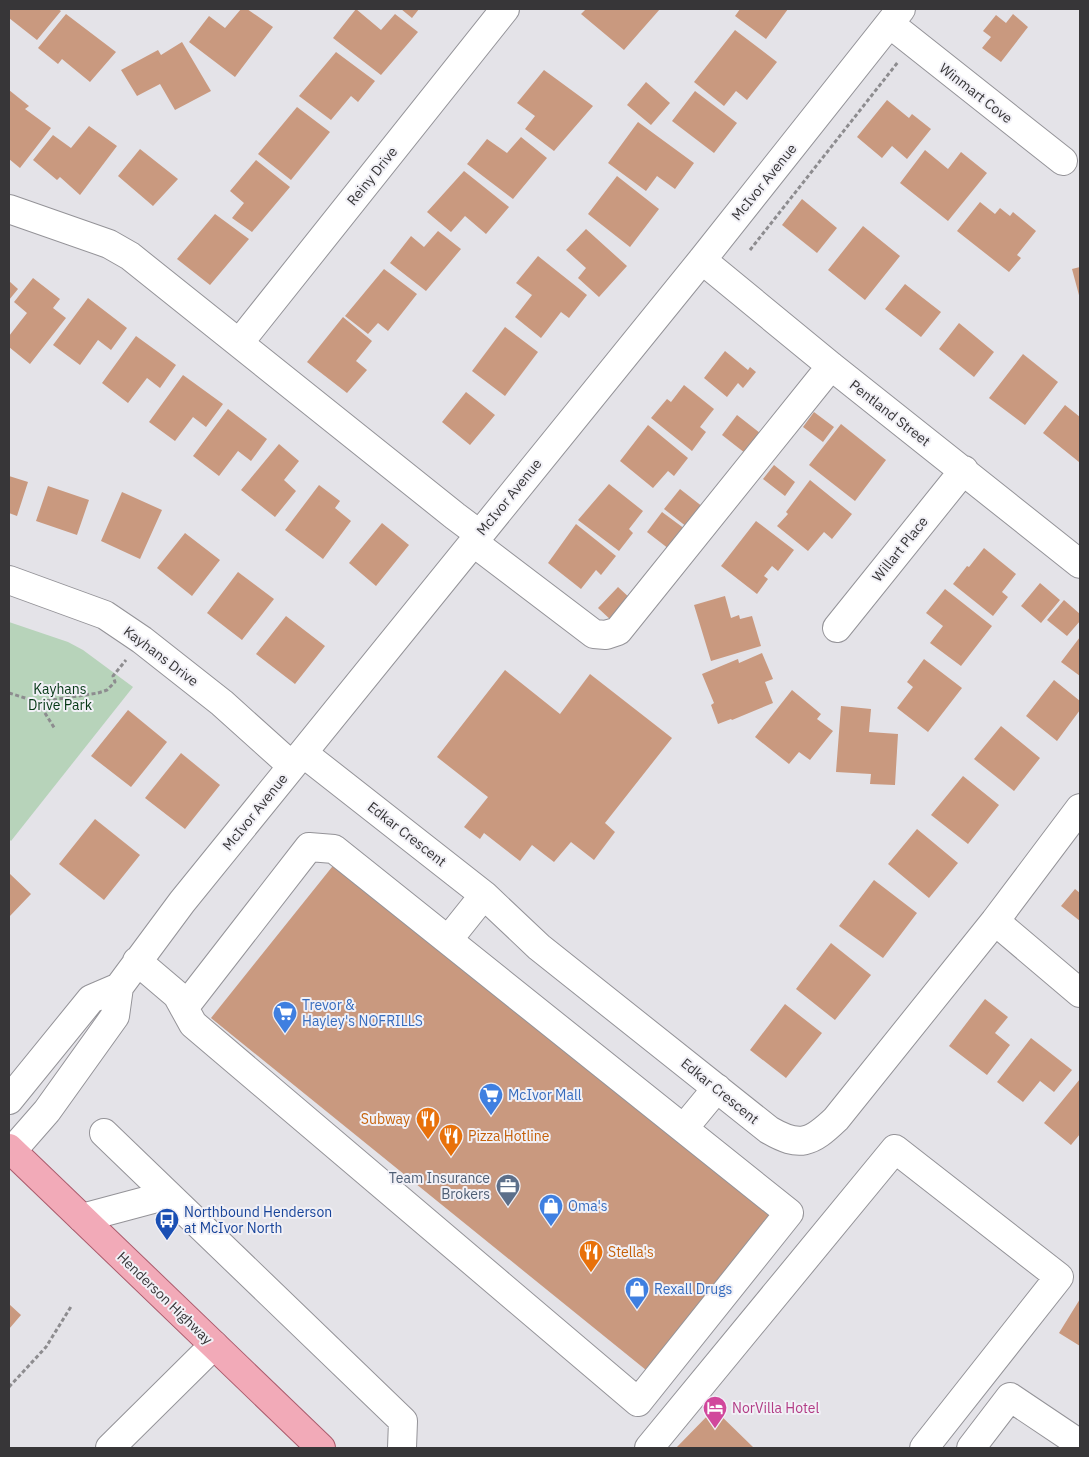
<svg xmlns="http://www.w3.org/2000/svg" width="1089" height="1457" viewBox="0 0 1089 1457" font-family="'IBM Plex Sans',sans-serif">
  <rect width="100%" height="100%" fill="#e4e3e8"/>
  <path fill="#b7d3ba" d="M9 622 68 642 83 650 133 687 11 841 9 839Z"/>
  <path fill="#c9997f" d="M9 9H58L61 11 37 40 9 18Z
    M241 9H247L273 27 235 77 189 42 209 16 225 28Z
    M356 9 381 30 395 14 418 32 381 75 333 38Z
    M401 9H419L412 18Z
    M586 9H660L624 50 581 14Z
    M740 9H788L766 39 735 16Z
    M66 14 116 52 90 82 62 59 58 64 38 48Z
    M1013 14 1028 27 1001 62 982 48 991 37 983 31 996 15 1006 23Z
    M735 30 777 62 747 100 736 91 724 106 694 82Z
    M182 42 211 91 175 110 160 84 137 96 121 70 158 50 161 55Z
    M336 52 375 81 358 102 351 96 331 120 299 96Z
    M544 70 593 106 554 151 525 129 535 116 517 103Z
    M646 82 670 103 651 125 627 105Z
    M9 90 29 106 25 109 51 128 20 168 9 159Z
    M695 91 737 123 714 153 672 121Z
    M887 100 909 118 912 114 931 129 907 159 892 146 882 158 857 137Z
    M297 107 330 132 291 180 258 154Z
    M638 122 694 163 675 189 657 176 646 191 608 163Z
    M89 126 117 146 80 195 60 177 57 180 33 160 53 135 71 148Z
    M521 137 547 158 513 199 467 164 487 139 507 153Z
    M140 149 178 179 153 206 118 176Z
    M925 150 948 169 961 152 987 173 948 221 900 183Z
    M256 160 290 187 252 232 232 218 244 203 230 191Z
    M464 171 509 207 486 234 465 216 451 232 427 212Z
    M617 176 659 209 630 247 588 214Z
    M802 199 837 228 817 253 782 225Z
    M980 202 995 214 1000 208 1010 216 1013 212 1036 231 1017 255 1021 258 1009 272 957 231Z
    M215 214 249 239 210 285 177 259Z
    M863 226 900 256 865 300 828 270Z
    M586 229 627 266 599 297 578 278 586 268 566 250Z
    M438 231 461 249 426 291 390 263 411 236 424 247Z
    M538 256 587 295 569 318 561 312 541 338 515 317 532 295 516 283Z
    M1080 267V299L1072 269Z
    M384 269 417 294 388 331 378 323 368 334 345 316Z
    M33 278 60 299 53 308 66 318 30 364 9 347V336L27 313 14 302Z
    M9 281 18 289 9 300Z
    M905 284 941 312 921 337 885 309Z
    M88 298 127 328 111 350 98 340 80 365 53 345Z
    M343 317 372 341 356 361 367 370 347 393 307 362Z
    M959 323 994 352 974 377 939 349Z
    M505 327 538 352 505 396 472 371Z
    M136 336 176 365 160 388 147 378 128 403 102 383Z
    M725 351 748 370 750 367 756 372 743 388 738 383 727 397 704 378Z
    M1023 354 1058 382 1025 425 989 398Z
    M183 375 223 404 206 427 193 417 175 441 149 422Z
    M684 385 714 409 700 427 706 432 692 451 651 418 667 399 671 402Z
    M466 392 495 415 470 445 442 422Z
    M1065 405 1080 417 1079 462 1043 433Z
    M228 409 267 439 251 461 238 451 219 476 193 456Z
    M814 412 834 427 823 442 803 427Z
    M737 415 760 433 745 453 722 435Z
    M841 424 886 460 855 501 809 465Z
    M648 425 688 458 674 476 668 471 653 488 620 461Z
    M279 444 299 461 284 480 296 491 275 517 241 490Z
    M774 465 795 482 785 496 763 479Z
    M9 476 28 482 17 516 9 513Z
    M810 480 852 514 832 539 824 532 808 551 777 526 788 514 786 512Z
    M609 484 643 511 629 529 633 533 619 551 578 520Z
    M319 485 340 501 335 508 351 521 323 559 285 530Z
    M48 486 89 500 77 535 36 521Z
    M680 489 703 507 687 527 664 509Z
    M122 492 162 510 140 559 101 541Z
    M662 512 685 529 669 549 647 532Z
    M756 521 794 550 778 571 772 566 764 576 768 579 757 594 721 566Z
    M382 523 409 545 376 586 349 563Z
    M576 524 616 556 601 575 596 570 581 589 548 563Z
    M185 533 220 560 192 596 157 568Z
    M984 548 1016 574 1002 592 1008 597 993 616 953 584 967 566 969 567Z
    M238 572 274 599 242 640 207 613Z
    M1040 583 1060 600 1041 623 1021 606Z
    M618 587 632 600 612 621 598 608Z
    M945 589 992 626 961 666 930 643 943 626 926 613Z
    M725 596 731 618 739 615 740 619 752 616 761 646 711 661 694 605Z
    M1064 600 1080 614V621L1067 636 1047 620Z
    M286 616 325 646 295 684 256 654Z
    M1080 637V676L1061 662Z
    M762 653 773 679 765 682 773 703 732 720 731 719 718 724 711 705 714 703 702 674 738 659 739 663Z
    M924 659 962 688 928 732 897 708 913 687 907 682Z
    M505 670 560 714 590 674 672 738 605 823 615 832 594 860 571 842 554 862 532 845 520 861 484 833 480 839 464 827 488 797 437 757Z
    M1054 680 1080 701V710L1057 741 1026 716Z
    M792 690 821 714 817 719 833 731 810 760 799 752 789 764 755 737Z
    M841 706 871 709 869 732 898 734 895 785 870 784 871 774 836 772Z
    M128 710 167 742 131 787 91 756Z
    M1001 726 1040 758 1014 791 974 759Z
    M181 753 220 785 185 829 145 798Z
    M963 776 999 805 968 844 931 815Z
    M95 819 140 855 104 900 59 864Z
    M917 829 958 863 929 898 888 864Z
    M336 862 771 1214 646 1370 211 1018Z
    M9 873 31 894 9 917Z
    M874 880 917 913 883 958 839 926Z
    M1075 889 1080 893V921L1061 906Z
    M831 943 871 975 835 1020 796 989Z
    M985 999 1008 1017 995 1033 1010 1045 987 1075 949 1046Z
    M785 1004 822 1033 786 1078 750 1050Z
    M1031 1038 1072 1070 1054 1092 1040 1081 1023 1102 997 1082Z
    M1080 1079V1134L1071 1145 1044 1123Z
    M1080 1299V1346L1059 1333Z
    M9 1304 21 1315 9 1329Z
    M714 1409 754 1448H676Z"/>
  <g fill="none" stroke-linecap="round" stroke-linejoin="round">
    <defs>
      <path id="minor" d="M890 24 1063 161
        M9 209 109 244 130 256 455 516 479 534
        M702 260 831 366 1080 564
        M239 343 505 9
        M473 542 594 634 606 635 618 631 831 366
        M9 580 105 615 142 640 222 703 292 766
        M837 628 964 470
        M303 753 484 895 539 947 769 1130C800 1148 811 1143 836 1119L995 921 1080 808
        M995 921 1080 993
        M448 940 484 895
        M137 961 177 995 193 1024 638 1402 789 1213 334 849 309 847 184 1008
        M9 1100 91 999 119 987
        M684 1128 717 1088
        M104 1133 403 1421 402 1448
        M12 1151 47 1111 115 1016 119 987 182 902 702 260 901 9
        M82 1218 168 1195
        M110 1448 214 1345
        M649 1448 895 1149 1059 1277 924 1448
        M971 1448 1010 1397 1080 1444"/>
      <path id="major" d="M9 1148 321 1448"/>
    </defs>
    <use href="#minor" stroke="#949398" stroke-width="30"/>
    <use href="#major" stroke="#ab5c6d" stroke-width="30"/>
    <path stroke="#8d8c8f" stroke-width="3" stroke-dasharray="4 2.5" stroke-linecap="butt" d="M750 250 898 62
      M9 693 38 702 98 693 107 690 115 682 113 676 126 660
      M38 702 55 729
      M9 1387 46 1347 72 1305"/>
    <use href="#minor" stroke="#fff" stroke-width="28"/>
    <use href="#major" stroke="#f2aab8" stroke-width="28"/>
  </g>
  <defs>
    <symbol id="supermarket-pin" viewBox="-11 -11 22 30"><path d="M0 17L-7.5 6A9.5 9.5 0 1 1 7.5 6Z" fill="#3f7fe0" stroke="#f1f0f6"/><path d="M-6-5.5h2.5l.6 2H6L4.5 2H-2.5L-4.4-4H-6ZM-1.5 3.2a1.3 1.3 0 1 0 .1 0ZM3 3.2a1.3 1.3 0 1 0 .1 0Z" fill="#fff"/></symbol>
    <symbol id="restaurant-pin" viewBox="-11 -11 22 30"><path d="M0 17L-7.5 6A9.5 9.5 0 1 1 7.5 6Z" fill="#e8710a" stroke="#f1f0f6"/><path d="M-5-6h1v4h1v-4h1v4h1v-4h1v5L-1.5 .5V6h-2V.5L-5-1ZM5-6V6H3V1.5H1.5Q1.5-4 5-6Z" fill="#fff"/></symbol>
    <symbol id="office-pin" viewBox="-11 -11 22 30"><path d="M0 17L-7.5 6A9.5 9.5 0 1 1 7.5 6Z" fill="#5c6f8a" stroke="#f1f0f6"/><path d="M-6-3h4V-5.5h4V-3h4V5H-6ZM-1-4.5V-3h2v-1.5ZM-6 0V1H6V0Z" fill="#fff"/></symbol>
    <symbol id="shop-pin" viewBox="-11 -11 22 30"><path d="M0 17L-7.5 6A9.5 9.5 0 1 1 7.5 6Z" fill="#3f7fe0" stroke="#f1f0f6"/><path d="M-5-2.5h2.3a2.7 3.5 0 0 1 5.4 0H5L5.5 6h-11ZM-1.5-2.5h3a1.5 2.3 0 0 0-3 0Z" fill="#fff"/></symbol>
    <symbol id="bus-pin" viewBox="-11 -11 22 30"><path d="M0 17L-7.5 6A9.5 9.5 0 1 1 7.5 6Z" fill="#1a4fb4" stroke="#f1f0f6"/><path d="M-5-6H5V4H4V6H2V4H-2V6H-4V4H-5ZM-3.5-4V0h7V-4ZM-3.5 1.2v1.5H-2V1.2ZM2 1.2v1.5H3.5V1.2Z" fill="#fff"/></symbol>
    <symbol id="hotel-pin" viewBox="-11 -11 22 30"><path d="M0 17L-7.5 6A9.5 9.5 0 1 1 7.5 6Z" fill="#d1479c" stroke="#f1f0f6"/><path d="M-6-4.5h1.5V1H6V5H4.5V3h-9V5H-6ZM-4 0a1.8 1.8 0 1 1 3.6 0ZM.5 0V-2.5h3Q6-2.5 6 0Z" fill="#fff"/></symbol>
  </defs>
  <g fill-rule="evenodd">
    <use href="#supermarket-pin" x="271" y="999" width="28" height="38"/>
    <use href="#supermarket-pin" x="477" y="1081" width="28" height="38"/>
    <use href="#restaurant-pin" x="414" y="1105" width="28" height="38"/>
    <use href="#restaurant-pin" x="437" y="1122" width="28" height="38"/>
    <use href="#office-pin" x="494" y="1172" width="28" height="38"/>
    <use href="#shop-pin" x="537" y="1192" width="28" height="38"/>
    <use href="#bus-pin" x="153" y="1206" width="28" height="38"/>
    <use href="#restaurant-pin" x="577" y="1238" width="28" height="38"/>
    <use href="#shop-pin" x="623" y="1275" width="28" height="38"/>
    <use href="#hotel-pin" x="701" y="1394" width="28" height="38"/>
  </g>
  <g text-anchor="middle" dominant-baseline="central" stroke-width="4" stroke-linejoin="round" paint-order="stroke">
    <g font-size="14" fill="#373638" stroke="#f1f0f6">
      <text transform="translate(976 93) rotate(38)">Winmart Cove</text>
      <text transform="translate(372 176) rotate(-51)">Reiny Drive</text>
      <text transform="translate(764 182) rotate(-51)">McIvor Avenue</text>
      <text transform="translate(890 413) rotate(38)">Pentland Street</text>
      <text transform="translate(509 497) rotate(-51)">McIvor Avenue</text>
      <text transform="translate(900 549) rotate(-51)">Willart Place</text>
      <text transform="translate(161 656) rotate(37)">Kayhans Drive</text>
      <text transform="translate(255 812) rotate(-51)">McIvor Avenue</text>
      <text transform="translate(407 834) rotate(38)">Edkar Crescent</text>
      <text transform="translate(720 1091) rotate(39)">Edkar Crescent</text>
      <text transform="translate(165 1298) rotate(44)">Henderson Highway</text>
    </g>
    <g font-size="14" fill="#053715" stroke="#f1f0f6">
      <text x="60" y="689">Kayhans<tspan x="60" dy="16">Drive Park</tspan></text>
    </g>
    <g font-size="14" fill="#366cbe" stroke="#f1f0f6" text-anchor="start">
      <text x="302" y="1005">Trevor &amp;<tspan x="302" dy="16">Hayley's NOFRILLS</tspan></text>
      <text x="508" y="1095">McIvor Mall</text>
      <text x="568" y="1206">Oma's</text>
      <text x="654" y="1289">Rexall Drugs</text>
    </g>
    <g font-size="14" fill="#c56008" stroke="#f1f0f6" text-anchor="start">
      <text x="410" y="1119" text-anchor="end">Subway</text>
      <text x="468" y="1136">Pizza Hotline</text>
      <text x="608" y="1252">Stella's</text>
    </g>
    <g font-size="14" fill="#4e5e75" stroke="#f1f0f6" text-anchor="end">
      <text x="490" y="1178">Team Insurance<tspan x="490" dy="16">Brokers</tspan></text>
    </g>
    <g font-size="14" fill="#164399" stroke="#f1f0f6" text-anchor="start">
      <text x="184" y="1212">Northbound Henderson<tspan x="184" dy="16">at McIvor North</tspan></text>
    </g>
    <g font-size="14" fill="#b23c85" stroke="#f1f0f6" text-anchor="start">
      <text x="732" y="1408">NorVilla Hotel</text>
    </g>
  </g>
  <rect width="1089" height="1457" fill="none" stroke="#373638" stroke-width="20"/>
</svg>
